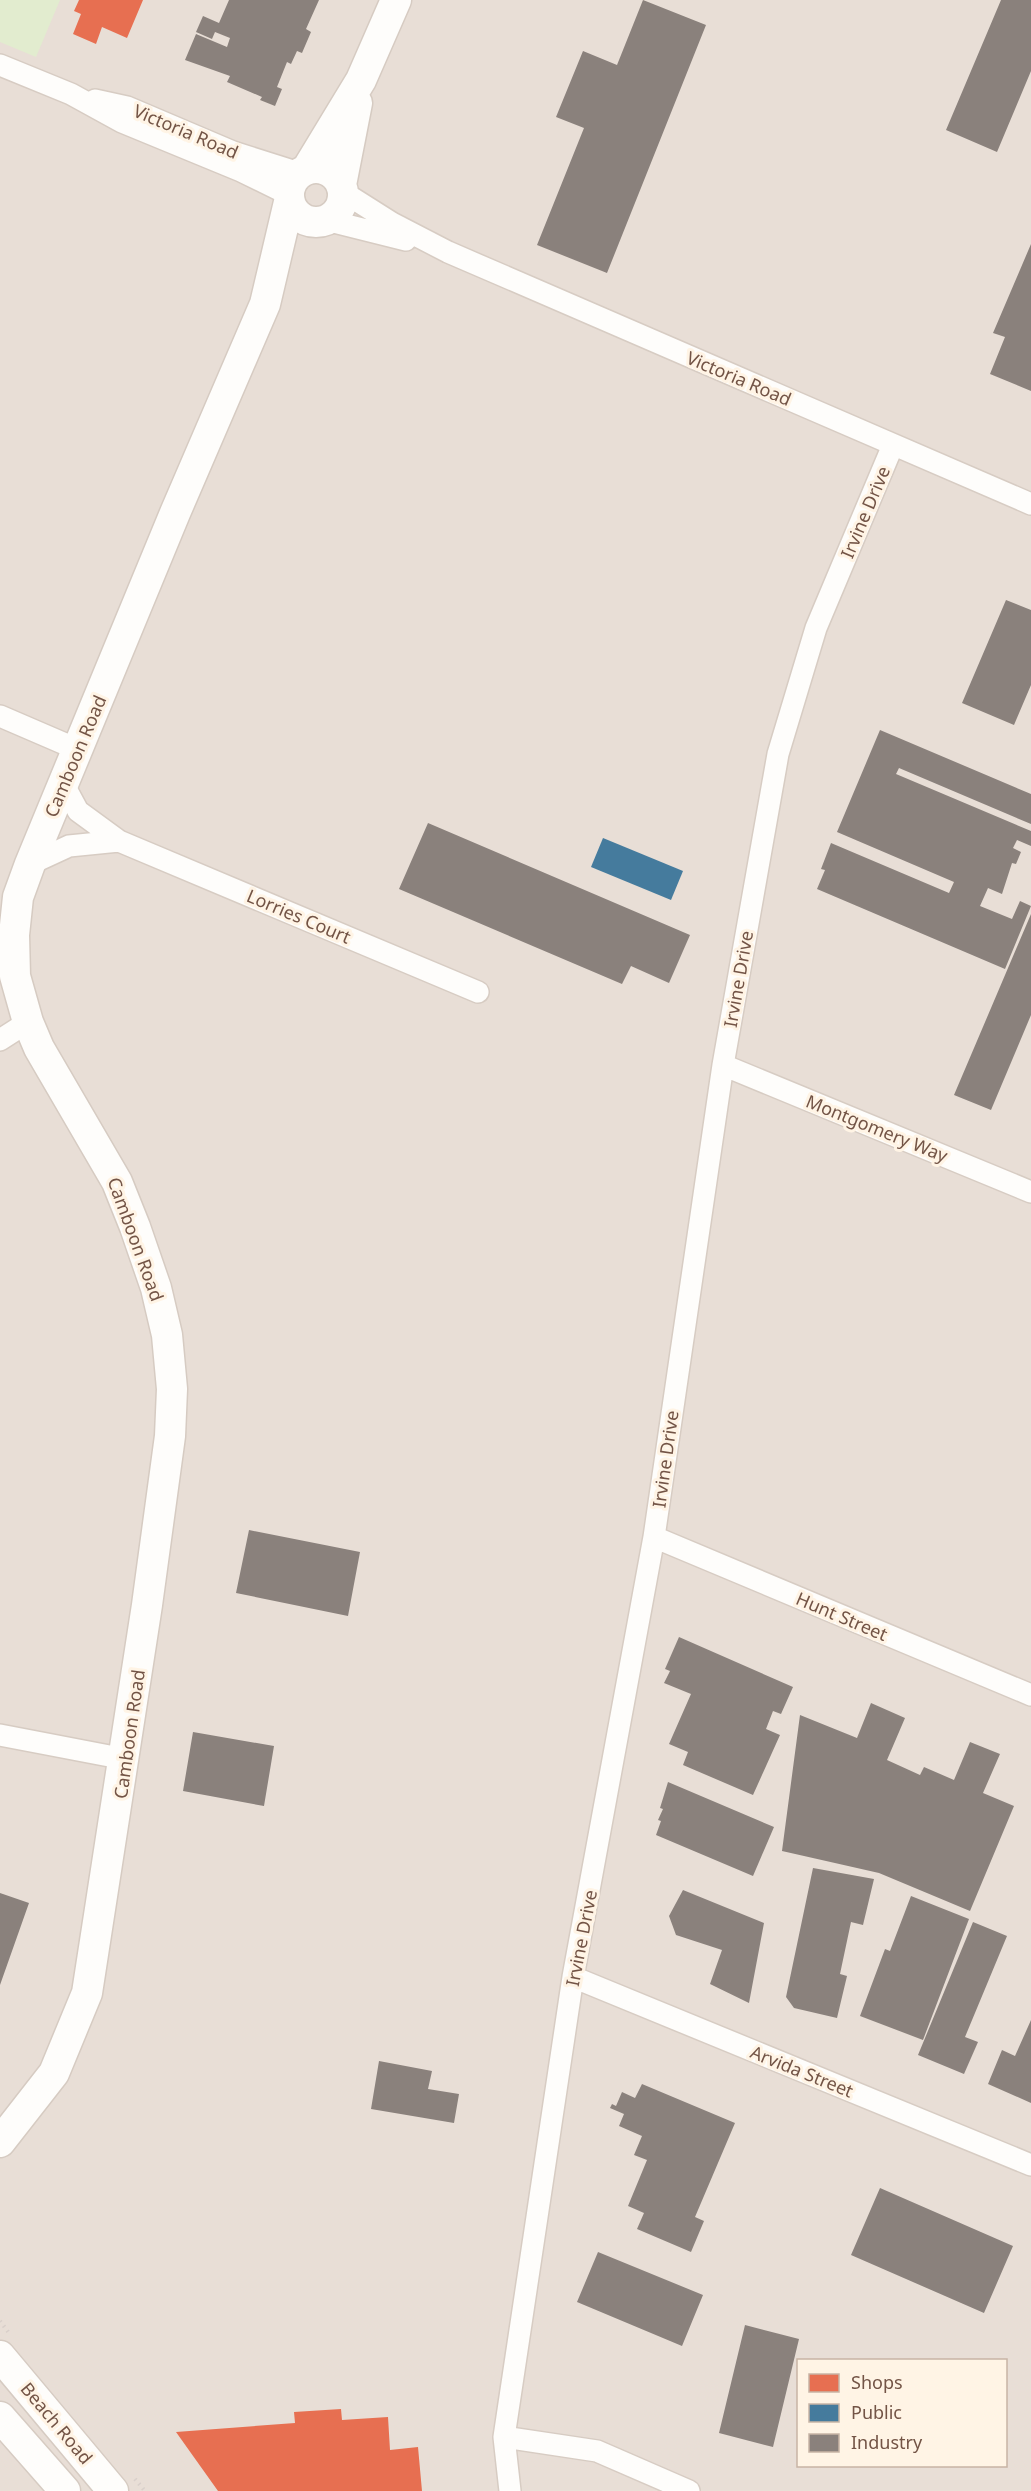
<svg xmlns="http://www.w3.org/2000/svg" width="1031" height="2491" viewBox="0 0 1031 2491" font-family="'Noto Sans',sans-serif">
  <rect width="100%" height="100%" fill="#f6efe5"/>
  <path fill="#e8ded6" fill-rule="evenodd" d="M0 0H1031V2491H0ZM798 2360H1006V2466H798Z"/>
  <path fill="#e2eccf" d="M0 0H60L36 57 0 42Z"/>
  <path fill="#e76f51" d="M79 0H143L127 38 102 27 96 44 73 34 81 14 74 11Z
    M341 2409 342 2420 388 2417 390 2450 418 2447 422 2491H218L176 2432 295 2423 294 2412Z"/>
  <path fill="#457b9d" d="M603 838 683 871 671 900 591 867Z"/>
  <path fill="#8a817c" d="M229 0H319L306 29 311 32 302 53 297 51 291 64 287 62 277 87 282 89 275 106 260 100 262 97 227 82 230 76 185 60 196 34 227 47 230 38 215 32 212 39 196 32 203 16 219 23Z
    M643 0 706 25 607 273 537 245 584 128 556 117 583 51 617 65Z
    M1001 0H1031V71L997 152 946 130Z
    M1031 244V391L990 374 1005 337 993 333Z
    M1006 600 1031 610V685L1014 725 962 703Z
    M880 730 1031 794V824L899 768 896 774 1031 831V846L1017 840 1013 848 1021 852 1016 864 1012 863 1002 894 988 888 980 906 1012 919 1020 901 1031 906 1005 969 817 889 825 870 821 869 831 843 949 893 954 882 837 832Z
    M428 823 690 935 669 983 631 966 622 984 399 889Z
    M1031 914V1015L991 1110 954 1095Z
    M249 1530 360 1552 348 1616 236 1593Z
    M679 1637 793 1687 781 1714 773 1711 766 1729 780 1735 753 1795 683 1765 688 1752 669 1744 691 1694 664 1683 670 1671 665 1669Z
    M871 1703 905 1718 887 1760 920 1775 924 1767 954 1780 970 1742 1000 1754 983 1793 1014 1806 970 1911 879 1873 782 1851 800 1715 857 1738Z
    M193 1732 274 1746 264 1806 183 1791Z
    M668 1782 774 1827 753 1876 656 1835 661 1821 658 1820 663 1809 660 1808Z
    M813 1868 874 1879 863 1925 851 1922 840 1974 847 1976 837 2018 794 2008 786 1997Z
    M683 1890 764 1923 749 2003 710 1984 722 1950 676 1935 669 1916Z
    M0 1893 29 1903 0 1985Z
    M911 1896 969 1919 923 2040 860 2016 885 1949 890 1951Z
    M973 1922 1007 1936 965 2037 978 2042 964 2074 918 2055Z
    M1031 2020V2103L988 2084 1002 2050 1015 2056Z
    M379 2061 432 2071 428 2089 459 2094 454 2123 371 2109Z
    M642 2084 735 2123 695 2217 704 2221 691 2252 637 2229 644 2213 628 2206 647 2160 634 2155 642 2136 619 2126 624 2114 610 2108 612 2104 616 2106 622 2092 635 2098Z
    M880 2188 1013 2246 984 2313 851 2255Z
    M598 2252 703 2295 682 2346 577 2302Z
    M745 2325 799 2339 773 2447 719 2433Z"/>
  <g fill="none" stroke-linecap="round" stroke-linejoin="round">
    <defs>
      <path id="street" d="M0 65 71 94 122 122 241 171 288 194
        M95 100 127 107 233 152 299 173
        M343 192 392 223 448 252 1031 504
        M326 220 406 240
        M0 716 79 750
        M64 785 78 811 119 841 478 992
        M30 864 69 846 119 841
        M0 1040 28 1022
        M723 1065 1031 1192
        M654 1537 1031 1695
        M0 1735 125 1759
        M573 1977 1031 2165
        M504 2437 597 2451 689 2491
        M510 2491 504 2437 573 1977 654 1537 723 1065 778 754 816 628 893 445"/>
      <path id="secondary" d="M289 195a27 27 0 1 1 54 0a27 27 0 1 1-54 0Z
        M307 169 361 80 396 0
        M341 185 357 103
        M0 2142 54 2073 87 1993 147 1605 170 1436 172 1389 167 1335 156 1288 135 1227 117 1182 39 1048 28 1022 15 976 14 935 18 897 30 864 175 513 265 304 289 202
        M0 2356 113 2491
        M0 2417 65 2491"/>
    </defs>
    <use href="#street" stroke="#d7ccc3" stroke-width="24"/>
    <use href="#secondary" stroke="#d6cbc2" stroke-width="33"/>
    <path stroke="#d9cfca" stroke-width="4" stroke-dasharray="1.5 4.5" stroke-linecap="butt" d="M0 2321 9 2333
      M135 2479 145 2491"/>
    <use href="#street" stroke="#fefdfb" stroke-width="21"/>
    <use href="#secondary" stroke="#fefdfb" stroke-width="30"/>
  </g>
  <g text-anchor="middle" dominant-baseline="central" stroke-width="6" stroke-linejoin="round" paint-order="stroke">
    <g font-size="18" fill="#735446" stroke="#fff4e5">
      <text transform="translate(186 131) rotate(23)">Victoria Road</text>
      <text transform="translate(739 378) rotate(23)">Victoria Road</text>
      <text transform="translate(865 512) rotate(-67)">Irvine Drive</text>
      <text transform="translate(75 756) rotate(-67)">Camboon Road</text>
      <text transform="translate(299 916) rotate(23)">Lorries Court</text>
      <text transform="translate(738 979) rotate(-80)">Irvine Drive</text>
      <text transform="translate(877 1128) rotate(22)">Montgomery Way</text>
      <text transform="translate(136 1239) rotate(70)">Camboon Road</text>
      <text transform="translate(665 1459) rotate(-82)">Irvine Drive</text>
      <text transform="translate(842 1616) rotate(23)">Hunt Street</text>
      <text transform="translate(129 1734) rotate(-82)">Camboon Road</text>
      <text transform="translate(581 1938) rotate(-79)">Irvine Drive</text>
      <text transform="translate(802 2071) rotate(22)">Arvida Street</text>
      <text transform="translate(57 2423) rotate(50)">Beach Road</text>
    </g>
  </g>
  <rect x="797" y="2359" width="210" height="108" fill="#fff4e5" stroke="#c7b4a5" stroke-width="1.5"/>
  <rect x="809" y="2374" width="30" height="18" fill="#e76f51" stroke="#c7b4a5" stroke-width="1.5"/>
  <text x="851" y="2389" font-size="18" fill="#735446">Shops</text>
  <rect x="809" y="2404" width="30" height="18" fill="#457b9d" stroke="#c7b4a5" stroke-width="1.5"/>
  <text x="851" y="2419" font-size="18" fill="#735446">Public</text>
  <rect x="809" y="2434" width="30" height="18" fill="#8a817c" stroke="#c7b4a5" stroke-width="1.5"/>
  <text x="851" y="2449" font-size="18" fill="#735446">Industry</text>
</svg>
